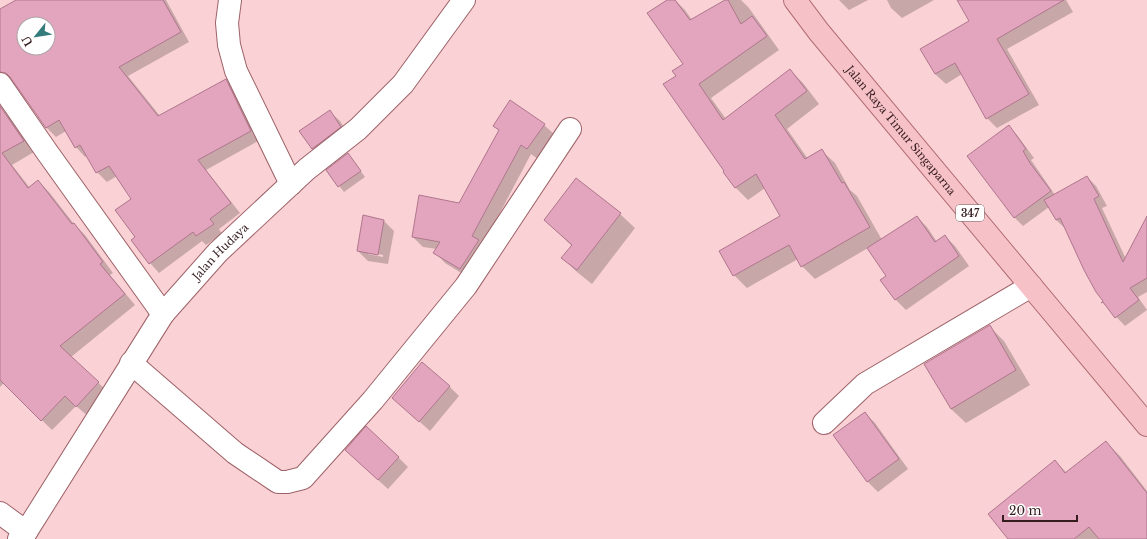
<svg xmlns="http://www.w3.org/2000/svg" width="1147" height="539" viewBox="0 0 1147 539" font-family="'Libre Baskerville',serif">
  <rect width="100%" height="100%" fill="#fad1d4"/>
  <path fill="#0003" fill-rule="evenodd" d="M18 0H166L189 42 128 76 160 116 226 81 235 90 260 140 206 170 240 213 219 229 222 234 206 245 202 241 159 273 150 263 136 237 133 199 117 176 107 182 97 172 87 155 85 157 76 147 66 131 56 137 46 127 0 53V10ZM24 24H48V48H24Z
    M668 0H675L685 10 692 20 726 0H741L749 8 779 50 711 98 726 119 790 70 803 83 819 104 787 129 808 159 822 151 835 163 850 190 857 196 882 240 917 217 927 227 937 242 945 236 955 246 969 266 906 310 896 300 882 280 887 276 868 248 815 279 802 266 798 259 747 288 734 275 781 216 765 188 748 200 736 188 725 172 677 76 684 65Z
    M839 0H868L849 10Z
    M887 0H934L902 18 891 8Z
    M958 0H1066L1073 12 1007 49 1039 105 997 128 987 118 962 74 946 84 935 74 970 21Z
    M511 101 544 125 555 135 538 159 531 154 483 245 471 279 445 263 435 252 437 249 423 247 413 237 460 205 499 130 494 125Z
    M0 110H1L12 120 34 152 12 165 30 188 38 181 49 192 74 224 85 235 113 273 110 275 135 305 71 357 109 393 88 416 76 406 52 430 4 383 0 387Z
    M329 111 340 121 350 137 322 159 312 149 300 131Z
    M1009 127 1017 135 1034 158 1031 160 1055 195 1087 177 1096 186 1107 206 1102 208 1126 259 1147 218V292L1138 297 1147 310 1125 326 1103 303 1104 301 1066 229 1056 220 1049 207 1023 226 1015 218 968 156Z
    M348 154 365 177 344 192 327 170Z
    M576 180 620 214 635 228 592 284 577 272 562 258 572 246 545 220Z
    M383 220 394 231 388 264 368 261 358 251ZM368 252 383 255V257L368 254Z
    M989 326 1004 341 1030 385 966 423 951 409Z
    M449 386 459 396 430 431 393 398Z
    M865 413 875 423 908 469 878 492 868 482 834 436Z
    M1106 442 1120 456 1147 491V539H1009L1055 461 1067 473Z
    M398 457 408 467 388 489 356 460Z"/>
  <path fill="#e2a5bd" stroke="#af768d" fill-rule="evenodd" d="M16 0H163L181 32 119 67 158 116 226 79 251 131 198 160 231 203 210 219 214 224 196 236 193 232 149 264 131 240 135 237 115 210 131 199 109 166 96 173 80 145 75 148 59 120 46 128 10 77 6 73 0 72V9ZM24 24H48V48H24Z
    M667 0H675L690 20 725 0H728L741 24 752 16 767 36 699 84 723 120 790 69 807 91 775 115 805 159 822 149 842 183 844 182 870 227 801 267 789 245 733 276 719 251 780 216 756 174 735 188 723 172 724 171 663 84 676 76 672 71 683 64 647 13Z
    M957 0H1064L997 39 1029 94 986 119 955 63 935 74 920 49 969 21Z
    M510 100 545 124 527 149 521 145 472 236 479 240 460 269 433 253 440 242 412 237 419 195 459 203 499 130 493 126Z
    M0 106 24 141 2 153 28 188 38 180 72 224 74 223 103 262 100 264 125 294 60 346 99 382 76 407 65 396 41 421 0 380Z
    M330 110 341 127 312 149 299 131Z
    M1009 125 1026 149 1023 151 1030 163 1051 191 1014 218 967 156Z
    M348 153 361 171 338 187 326 170Z
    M1087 176 1099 196 1094 199 1123 262 1147 216V278L1130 288 1139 300 1115 318 1103 302 1101 303 1103 301 1096 292 1084 270 1060 218 1056 220 1044 200Z
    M576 178 621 213 577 270 561 258 572 245 544 220Z
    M363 215 384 220 378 255 357 251Z
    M917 216 935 242 945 235 959 256 895 300 880 280 886 276 867 248Z
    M990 325 1016 370 951 409 924 364Z
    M422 362 450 386 419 422 392 398Z
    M865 412 899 459 867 482 833 435Z
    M366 426 399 457 378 480 345 450Z
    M1106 441 1147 493V539H1099L1089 527 1074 539H1008L988 514 1055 460 1065 473Z"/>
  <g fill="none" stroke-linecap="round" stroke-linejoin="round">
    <defs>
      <g id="minor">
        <path d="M230 0 227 23 229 45 236 71 291 184"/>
        <path d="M0 84 47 152 163 314"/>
        <path d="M131 363 235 453 278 482H287L303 478 373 400 466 286 570 129"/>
        <path d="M824 423 865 384 1031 286"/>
        <path d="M0 513 26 532"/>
        <path id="s1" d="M19 539 26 532 163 314 218 252 307 169 358 129 403 84 464 0"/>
      </g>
      <g id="primary">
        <path id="s2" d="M795 0 819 32 1147 425"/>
      </g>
    </defs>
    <use href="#minor" stroke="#9d6268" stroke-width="24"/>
    <use href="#primary" stroke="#b06d74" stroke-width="24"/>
    <use href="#minor" stroke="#fff" stroke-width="22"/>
    <use href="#primary" stroke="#f7c2c7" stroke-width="22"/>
  </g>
  <g text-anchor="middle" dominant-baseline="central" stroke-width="4" stroke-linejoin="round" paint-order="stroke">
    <rect fill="#fefefe" stroke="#716062" stroke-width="1" x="956" y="205" width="28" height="16" rx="3"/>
    <g font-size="10" font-weight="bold" fill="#351c1f">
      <text x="970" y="213">347</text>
    </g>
    <g font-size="11" fill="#351c1f" stroke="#fefefe">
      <text stroke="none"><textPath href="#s2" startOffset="168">Jalan Raya Timur Singaparna</textPath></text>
      <text stroke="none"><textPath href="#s1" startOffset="352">Jalan Hudaya</textPath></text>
    </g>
  </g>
  <g transform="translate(36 36) rotate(240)"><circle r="19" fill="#fefefe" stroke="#aea4a5"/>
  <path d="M0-3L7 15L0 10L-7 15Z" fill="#327b7a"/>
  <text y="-6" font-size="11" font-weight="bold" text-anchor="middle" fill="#351c1f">U</text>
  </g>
  <path d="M1003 515v6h74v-6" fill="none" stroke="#351c1f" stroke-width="2"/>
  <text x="1009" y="515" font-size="12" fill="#351c1f" stroke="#fefefe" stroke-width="3" paint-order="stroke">20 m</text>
</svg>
